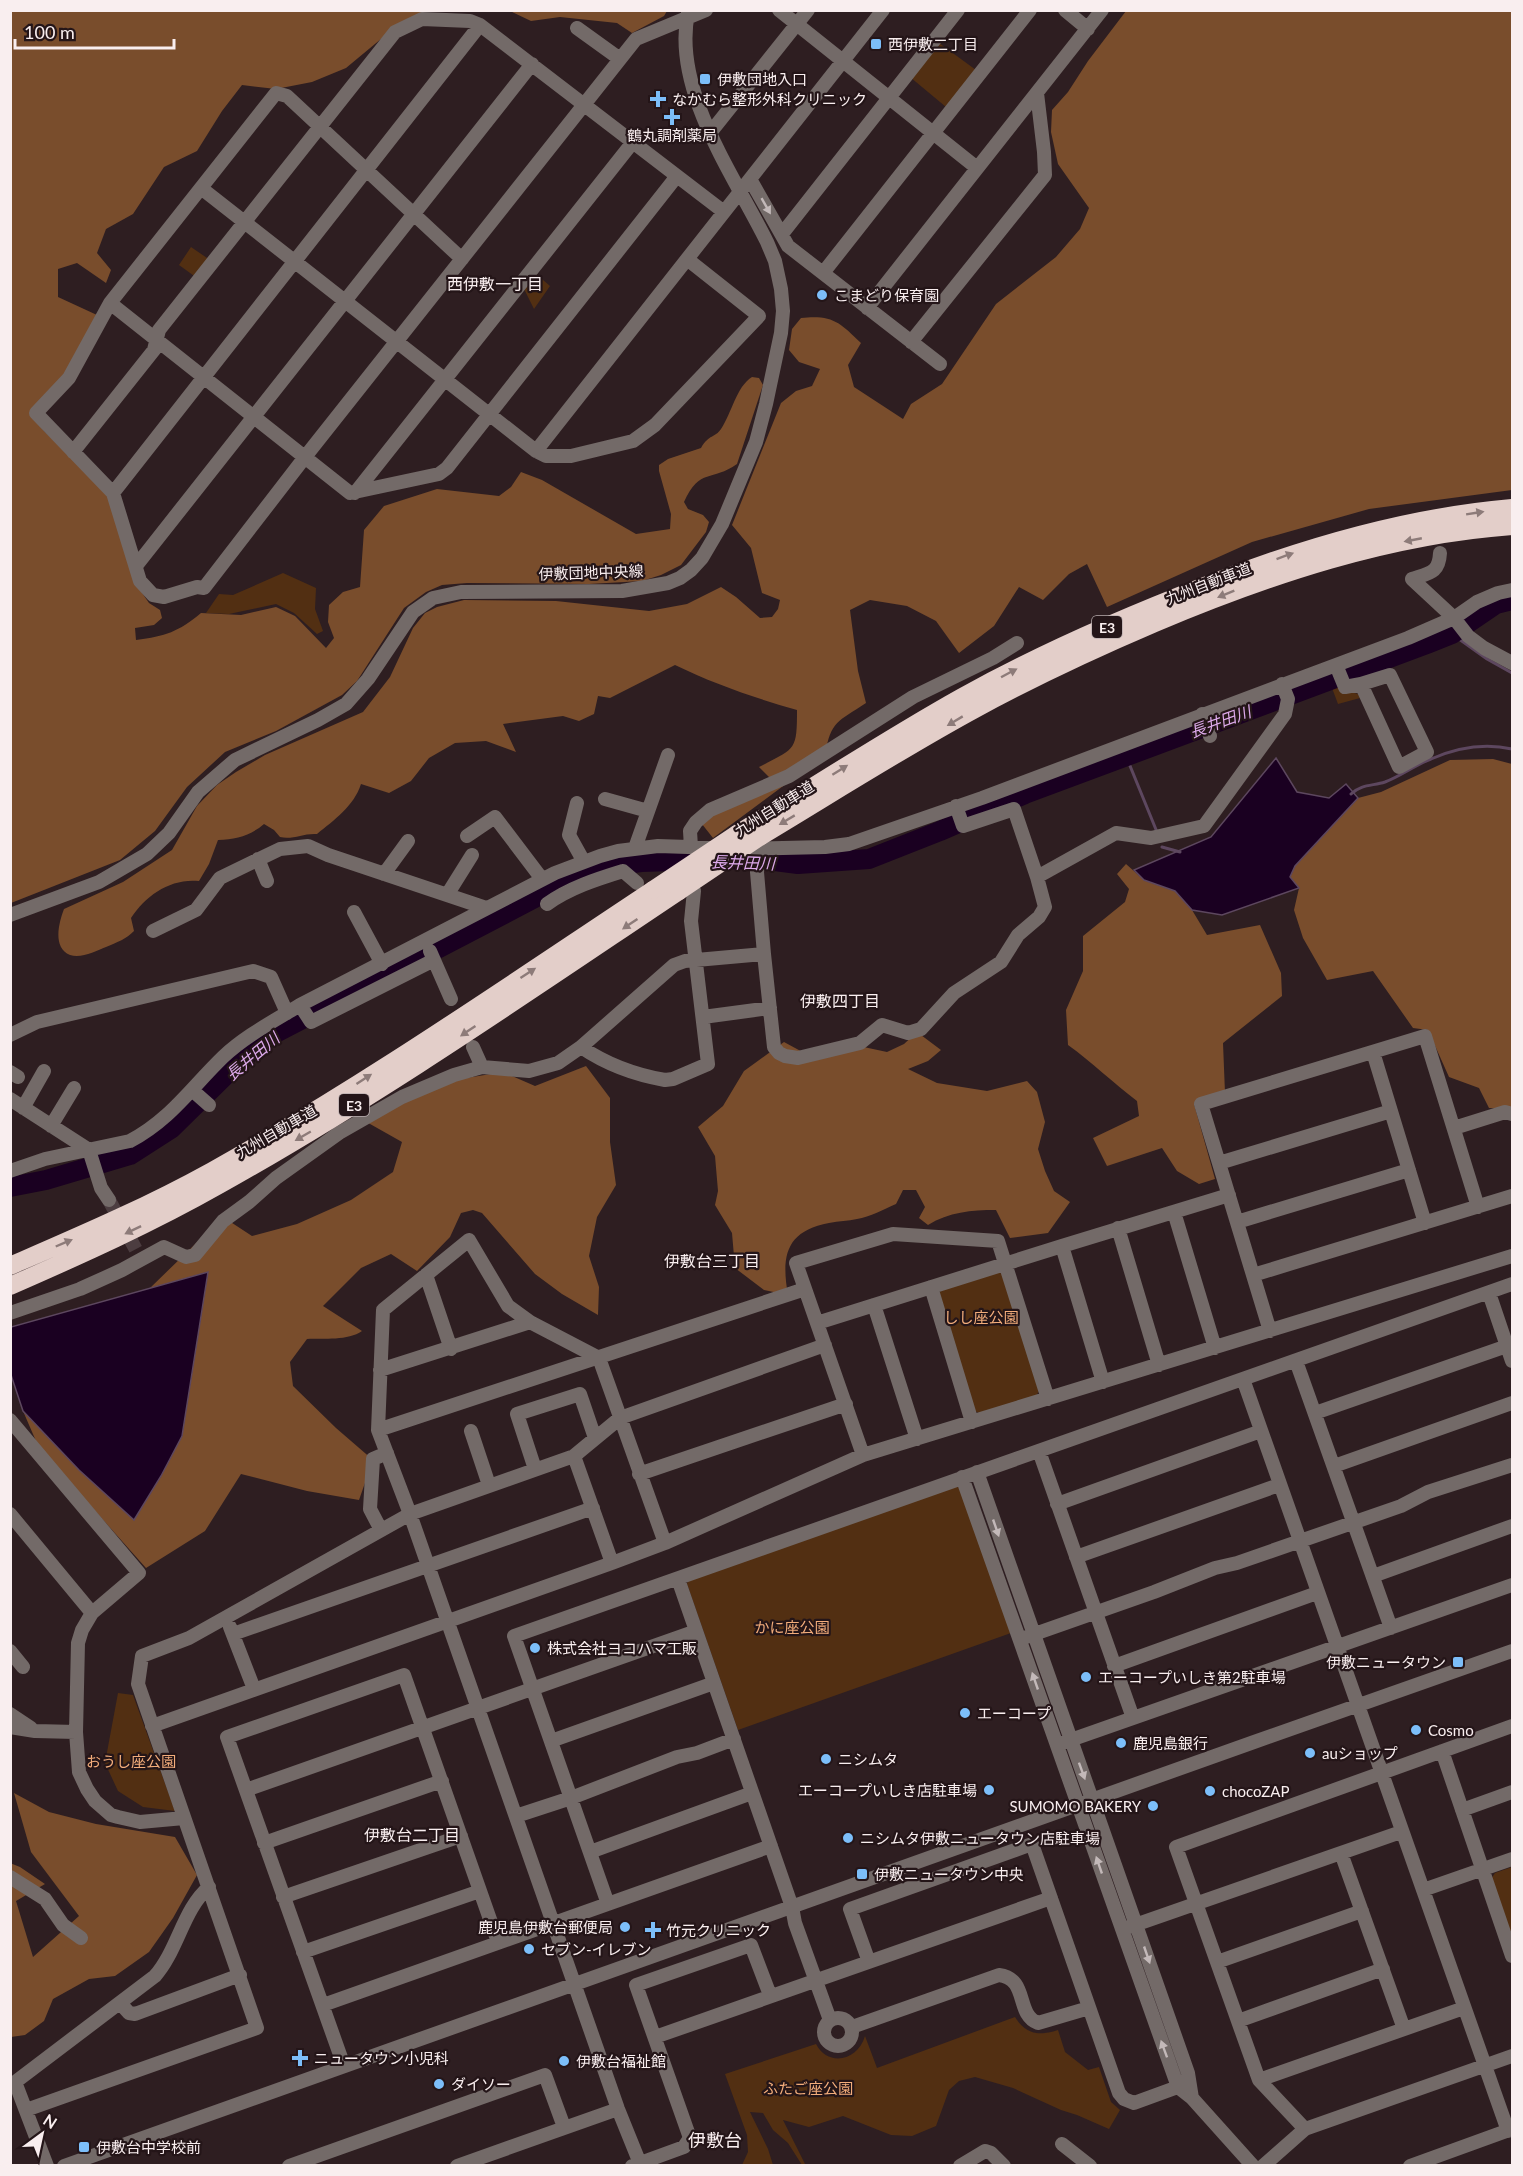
<svg xmlns="http://www.w3.org/2000/svg" width="1523" height="2176" viewBox="0 0 1523 2176" font-family="Lato,'Noto Sans JP',sans-serif">
  <rect width="100%" height="100%" fill="#2e1e21"/>
  <path fill="#522f12" d="M939 43 976 70 946 107 910 77Z
    M191 247 210 260 197 278 179 265Z
    M535 273 550 286 534 309 524 289Z
    M283 573 316 588 315 609 323 631 317 634 294 613 276 604 229 614 206 613 219 594 233 595Z
    M1337 686 1347 691 1358 694 1360 698 1338 704 1332 688Z
    M999 1272 1004 1276 1039 1391 1036 1396 979 1413 973 1410 938 1295 942 1289Z
    M956 1486 962 1490 1011 1633 738 1730 687 1584 688 1581Z
    M118 1693 133 1695 175 1811 143 1807 118 1791 105 1763Z
    M1512 1867V1941L1491 1879 1495 1873Z
    M1015 2017C1026 2035 1039 2036 1058 2030L1065 2052 1088 2070 1099 2067 1111 2102 1120 2110 1109 2129 1077 2115 1061 2110 1013 2088 975 2077 959 2081 949 2090 936 2126 912 2136 891 2135 843 2116 809 2127 783 2120 805 2164 808 2165H802L788 2143 773 2130 763 2113 750 2112 768 2149 773 2165H742L748 2152 747 2135 725 2074 816 2044C828 2067 858 2061 865 2036L877 2068Z"/>
  <path fill="#794d2c" d="M11 11H426L393 29 346 68 312 82 276 89 242 85 222 111 197 151 164 167 133 214 106 229 97 253 111 270 106 283 77 263 58 269V297L97 315 65 376 30 414 45 432 78 462 110 497 136 584 149 603 160 610 162 618 154 625 135 628 136 640C166 636 178 632 201 613L241 615 276 607 295 616 326 648 334 638 328 622 329 605 343 592 360 587 364 530 384 506 437 489 499 496 511 487 521 472 542 480 636 534 670 529 671 514 659 471V465L668 459 701 448C709 434 715 438 721 429 732 413 736 387 752 377L759 378 763 385 737 464C712 482 700 467 684 502L688 509 703 515 709 522 706 532 681 565 661 575 642 581 589 584 467 583 442 585 426 592 404 608 357 681 342 695 276 731 225 752 187 787 155 831 120 860 11 903Z
    M510 11H667L664 16 632 33 617 23 560 17 531 21Z
    M1126 11H1512V490L1369 509 1252 542 1107 607 1087 564 1069 574 1043 600 1019 587 994 626 959 653 936 621 907 606 870 600 850 610 858 671 866 703C838 722 831 720 825 755L713 838 698 819 771 779 759 767C795 748 797 752 797 710 755 698 714 684 675 665L610 698 598 696 594 714 579 721 563 716 503 724 516 752 486 741 455 743 429 758 411 781 389 793 361 784C354 806 334 820 317 834 303 833 293 840 280 837L274 830 264 824C250 836 236 839 218 840L209 864 199 881C171 878 146 895 131 918L134 931C126 939 118 942 106 947 96 951 81 959 70 955 52 948 59 922 64 909L123 882 172 850 197 806 217 785 236 772 265 755 363 712 390 677 413 628 425 613 437 607 464 600 556 601 649 611 687 604 721 587 736 597 760 618 772 617 778 609 780 600 762 593 751 548 732 525 781 403 796 391 812 386 820 369 799 362 789 350 792 329 801 318C833 315 839 322 861 343L848 365 854 387 903 419 911 404 942 384 996 304 1056 257 1080 229 1089 208 1058 164 1051 132 1052 110 1068 92 1088 61Z
    M1493 759 1512 764V1109L1489 1108 1479 1088 1449 1077 1428 1030 1413 1028 1373 971 1327 980 1303 938 1294 910 1299 888 1290 877 1295 866 1358 798 1381 792 1450 760Z
    M1126 864 1144 880 1175 891 1192 910 1207 935 1260 925 1281 973 1282 996 1223 1043 1225 1093 1194 1104 1215 1179 1199 1184 1177 1171 1162 1148 1107 1166 1093 1138 1139 1116 1137 1101C1113 1083 1092 1062 1068 1045L1066 1010 1083 971V936L1125 902 1129 889 1117 874Z
    M917 1032 941 1050 928 1061 908 1069 937 1083 987 1091 1027 1081 1037 1092 1045 1122 1038 1149 1045 1171 1054 1191 1070 1202 1048 1233 1010 1238 996 1210C971 1210 949 1212 928 1225L919 1218 925 1207 916 1190H903L896 1204C884 1209 870 1217 857 1219 848 1221 839 1221 829 1223 786 1231 781 1256 788 1295L764 1290 735 1268 732 1233 715 1205 718 1191 715 1156 698 1127 723 1106 744 1071 784 1042 808 1055 859 1046 887 1052 904 1044Z
    M586 1066 610 1098V1142L616 1185 597 1217 589 1256 599 1287 598 1315 562 1294 535 1274 482 1213 473 1210 461 1213 450 1237 417 1271 391 1254 361 1268 323 1306 362 1331C348 1341 324 1338 307 1339L290 1362 293 1386 336 1428 373 1460 359 1500 307 1491 241 1474 205 1531 146 1568 39 1448 23 1411 80 1470 134 1520 161 1476 182 1436 208 1272 149 1289 223 1217 252 1236 297 1224 351 1200 393 1172 402 1142 363 1120 454 1080 503 1072 535 1086Z
    M14 1793 49 1812 96 1824 175 1837 197 1875 173 1918 149 1952 115 1976 89 1979 53 1999 44 2021 25 2035 11 2037 10 1863 20 1867 45 1884 16 1901 33 1957 79 1916 31 1852Z"/>
  <path fill="#1a0021" stroke="#5d475f" stroke-width="1.5" d="M1276 758 1297 792 1329 798 1346 784 1358 798 1295 866 1290 877 1299 888 1222 915 1192 910 1175 891 1144 880 1134 870 1211 837Z
    M208 1272 182 1436 161 1476 134 1520 79 1470 23 1411 11 1375V1327Z"/>
  <g fill="none" stroke-linecap="round" stroke-linejoin="round">
    <path stroke="#5d475f" stroke-width="3" d="M1452 634 1487 659 1512 673
      M1126 756 1157 832
      M1351 794C1361 784 1373 786 1385 782 1401 776 1415 765 1431 759 1456 748 1485 743 1512 749
      M1162 847 1180 852"/>
    <path stroke="#1a0021" stroke-width="20" d="M10 1187 46 1180 130 1155 172 1128 240 1061 268 1037 550 890 604 867 641 862 735 859 767 860 798 864 869 859 940 831 1025 794 1427 644 1452 634 1496 604 1512 600"/>
    <path stroke="#4c3d40" stroke-width="14" stroke-dasharray="14 7" stroke-linecap="butt" d="M109 1200 141 1259"/>
    <path stroke="#736a68" stroke-width="14" d="M779 10 977 168
      M1065 10 1088 29
      M577 28 620 59
      M710 133 808 10
      M750 179 788 246 940 364
      M201 188 536 451 883 10
      M782 234 958 10
      M462 259 287 96 276 93 110 303 69 378 36 413 113 493 140 581 153 595 164 597 197 587 204 588 305 457 636 39 706 10
      M823 273 1030 10
      M110 303 350 493 439 474 447 468 677 176
      M867 308 1102 10
      M911 342 1045 175 1044 152 1037 93
      M536 451 546 456H571L633 441 655 425 759 316 687 259
      M73 452 154 350 159 330 395 32 422 19 470 21 480 25 724 212
      M113 493 480 25
      M355 493 633 142
      M1440 553C1439 573 1430 573 1412 579L1454 618 1468 636 1484 648 1512 663
      M136 566 532 64
      M1336 665 1345 687 1361 684 1399 767 1427 752 1390 675 1361 684
      M1202 714 1210 736
      M605 799 648 811
      M577 803 569 835 584 862
      M956 806 963 826 1014 809 1037 877
      M467 836 495 817 542 879
      M691 847 690 831 696 822 710 810 789 776 913 697 993 658 1017 643
      M635 848 668 755
      M738 849 825 847 849 844 982 798 1408 638 1454 618 1477 602 1498 593 1512 590
      M258 859 267 881
      M623 871 637 883
      M384 874 408 841
      M447 895 472 855
      M547 904C569 888 597 879 623 871
      M354 912 382 964
      M10 915 99 882 147 854 169 833 198 792 235 760 318 720 346 704 368 679 413 612 433 598 461 592 622 591 668 583 680 578 691 570 702 558 722 524 756 442 766 404 781 333 783 311 781 289 775 261 767 242C734 175 672 90 688 13
      M153 931 196 910 220 878 280 849 308 846 328 855 486 908
      M430 951 451 999
      M764 954 774 1047 779 1053 785 1056 798 1058 860 1043 882 1025 908 1033 921 1029 954 993 1001 962 1018 935 1039 917 1045 907 1037 877 1116 833 1151 838 1204 826 1285 714 1288 699 1282 684
      M300 1005 311 1022 434 960
      M703 1017 770 1008
      M10 1035 37 1022 253 971 271 977 287 1013
      M473 1047 482 1067
      M581 1047C606 1064 636 1075 665 1080L673 1079 708 1064 691 921 694 891
      M1373 1052 1425 1223
      M10 1072 18 1077
      M192 1090 209 1105
      M10 1099 89 1150 101 1188 109 1200
      M23 1108 44 1071
      M51 1126 74 1088
      M1454 1128 1505 1112 1512 1114
      M1219 1163 1391 1111
      M10 1171 45 1159 130 1141C170 1120 191 1088 223 1057 245 1036 274 1021 300 1005L555 873 600 856 618 851 658 846 719 848
      M1174 1212 1215 1348
      M1237 1222 1409 1170
      M1118 1228 1159 1365
      M1062 1246 1103 1382
      M426 1275 451 1349
      M1253 1275 1512 1196
      M931 1287 972 1422
      M1489 1293 1512 1361
      M874 1305 917 1439
      M10 1313 80 1289 122 1270 164 1247 186 1257 195 1255 223 1221 249 1202 276 1178 339 1133 402 1097 454 1075 482 1067 529 1071 558 1063 581 1047 674 965 685 961 764 954 757 872 759 850
      M817 1323 1062 1246 1229 1195
      M1270 1331 1201 1104 1425 1036 1478 1207
      M1296 1361 1391 1628
      M380 1370 530 1322
      M1243 1379 1508 2131
      M1315 1413 1507 1346
      M10 1420 139 1573 92 1613 82 1630 78 1643 76 1732 79 1772 87 1789 95 1801 111 1815 118 1817 140 1822 184 1818
      M378 1430 805 1289
      M471 1431 489 1485
      M1039 1451 1133 1718
      M863 1455 796 1263 893 1234 998 1241 1048 1399
      M574 1456 612 1563
      M1334 1466 1512 1403
      M535 1469 517 1414 580 1394 595 1438
      M977 1472 1188 2073 1192 2098
      M639 1474 846 1404
      M962 1477 1178 2087 1192 2098 1253 2166
      M1057 1504 1261 1431
      M10 1514 92 1613
      M381 1530 370 1509 373 1459 387 1453
      M1076 1557 1279 1485
      M1373 1576 1512 1526
      M678 1579 792 1907 795 1923 830 2020
      M230 1627 254 1689
      M233 1634 593 1508
      M1026 1637 1154 1592 1215 1568 1237 1563 1401 1506 1428 1492 1512 1465
      M10 1651 23 1667
      M1114 1666 1317 1593
      M10 1714 31 1728
      M152 1726 612 1563 665 1543 863 1455 1512 1256
      M1512 1726 1176 1847 1259 2080 1305 2129 1512 2056
      M10 1727 35 1731 76 1732
      M551 1741 714 1683
      M1062 1743 1512 1585
      M1442 1751 1512 1956
      M246 1790 696 1631
      M1462 1810 1512 1792
      M516 1816 571 1798 677 1757 697 1753 734 1739
      M264 1843 442 1781
      M590 1852 752 1793
      M1341 1853 1404 2029
      M10 1877 45 1899 63 1925 81 1938
      M1423 1890 1512 1859
      M283 1897 461 1836
      M608 1904 514 1636 1512 1284
      M1129 1927 1401 1832
      M303 1952 480 1891
      M869 1962 850 1909 1032 1844 1119 2093 1124 2099 1134 2103 1186 2084
      M1217 1962 1362 1911
      M120 2003 129 2013 135 2014 240 1975
      M323 2005 771 1846
      M824 2032a14 14 0 1 1 28 0a14 14 0 1 1-28 0Z
      M1238 2021 1383 1969
      M852 2027 999 1975C1029 1979 1015 2014 1038 2023L1089 2008
      M655 2037 1051 1898
      M344 2066 227 1737 404 1675 498 1942
      M1259 2080 1464 2008
      M15 2082 47 2166
      M10 2086 155 1976C178 1950 183 1909 209 1887
      M26 2110 257 2028 138 1684 142 1656 189 1638 410 1514 574 1456 620 1418 825 1345
      M1062 2144 1090 2166
      M64 2166C547 1993 1029 1821 1512 1651
      M289 2166 545 2075 564 2127
      M457 2166 618 2109
      M632 2166 684 2147 690 2138 636 1985 751 1945 770 1995
      M641 2166 618 2109 410 1514 378 1430 383 1310 469 1240 508 1306 530 1322 599 1358 665 1543
      M960 2166 985 2151 991 2153 1004 2166
      M1263 2166 1305 2129
      M1410 2166 1512 2129"/>
    <path stroke="#e3cec9" stroke-width="18" d="M737 834C812 788 885 740 962 697 1040 654 1122 618 1205 586 1304 547 1406 517 1512 508
      M761 836C831 794 903 748 975 709 1034 677 1094 649 1155 623 1269 575 1388 535 1512 526
      M10 1266C79 1236 147 1207 212 1171 364 1086 508 986 653 890
      M10 1286C81 1255 152 1223 219 1185 378 1096 528 992 679 891"/>
    <path stroke="#e3cec9" stroke-width="18" d="M653 890 737 834
      M679 891 761 836"/>
  </g>
  <defs><path id="oneway-solid" d="M-6-.8H1V-3.2L6.5 0L1 3.2V.8H-6Z" transform="scale(1.5)"/></defs>
  <g fill="#c3b9b9">
    <use href="#oneway-solid" transform="translate(766 206) rotate(60)"/>
    <use href="#oneway-solid" transform="translate(996 1528) rotate(71)"/>
    <use href="#oneway-solid" transform="translate(1035 1681) rotate(-109)"/>
    <use href="#oneway-solid" transform="translate(1082 1771) rotate(70)"/>
    <use href="#oneway-solid" transform="translate(1099 1865) rotate(-109)"/>
    <use href="#oneway-solid" transform="translate(1147 1955) rotate(71)"/>
    <use href="#oneway-solid" transform="translate(1164 2049) rotate(-110)"/>
  </g>
  <g fill="#8d7b79">
    <use href="#oneway-solid" transform="translate(1475 513) rotate(-9)"/>
    <use href="#oneway-solid" transform="translate(1413 540) rotate(169)"/>
    <use href="#oneway-solid" transform="translate(1285 556) rotate(-20)"/>
    <use href="#oneway-solid" transform="translate(1226 594) rotate(158)"/>
    <use href="#oneway-solid" transform="translate(1009 673) rotate(-28)"/>
    <use href="#oneway-solid" transform="translate(955 721) rotate(149)"/>
    <use href="#oneway-solid" transform="translate(840 770) rotate(-32)"/>
    <use href="#oneway-solid" transform="translate(787 820) rotate(149)"/>
    <use href="#oneway-solid" transform="translate(630 924) rotate(146)"/>
    <use href="#oneway-solid" transform="translate(528 973) rotate(-33)"/>
    <use href="#oneway-solid" transform="translate(468 1031) rotate(146)"/>
    <use href="#oneway-solid" transform="translate(364 1079) rotate(-33)"/>
    <use href="#oneway-solid" transform="translate(303 1136) rotate(150)"/>
    <use href="#oneway-solid" transform="translate(133 1230) rotate(154)"/>
    <use href="#oneway-solid" transform="translate(64 1243) rotate(-23)"/>
  </g>
  <g fill="#7cbef9" stroke="#241518" stroke-width="2">
    <rect x="870" y="38" width="12" height="12" rx="3"/>
    <rect x="699" y="73" width="12" height="12" rx="3"/>
    <path d="M655 90h6v6h6v6h-6v6h-6v-6h-6v-6h6z"/>
    <path d="M669 108h6v6h6v6h-6v6h-6v-6h-6v-6h6z"/>
    <circle cx="822" cy="295" r="6"/>
    <circle cx="535" cy="1648" r="6"/>
    <rect x="1452" y="1656" width="12" height="12" rx="3"/>
    <circle cx="1086" cy="1677" r="6"/>
    <circle cx="965" cy="1713" r="6"/>
    <circle cx="1416" cy="1730" r="6"/>
    <circle cx="1121" cy="1743" r="6"/>
    <circle cx="1310" cy="1753" r="6"/>
    <circle cx="826" cy="1759" r="6"/>
    <circle cx="989" cy="1790" r="6"/>
    <circle cx="1210" cy="1791" r="6"/>
    <circle cx="1153" cy="1806" r="6"/>
    <circle cx="848" cy="1838" r="6"/>
    <rect x="856" y="1868" width="12" height="12" rx="3"/>
    <circle cx="625" cy="1927" r="6"/>
    <path d="M650 1921h6v6h6v6h-6v6h-6v-6h-6v-6h6z"/>
    <circle cx="529" cy="1949" r="6"/>
    <path d="M297 2049h6v6h6v6h-6v6h-6v-6h-6v-6h6z"/>
    <circle cx="564" cy="2061" r="6"/>
    <circle cx="439" cy="2084" r="6"/>
    <rect x="78" y="2141" width="12" height="12" rx="3"/>
  </g>
  <g text-anchor="middle" dominant-baseline="central" stroke-width="4.5" stroke-linejoin="round" paint-order="stroke">
    <g fill="#241518" stroke="#b9adae" stroke-width="1.5">
      <rect x="1092" y="616" width="30" height="22" rx="4.5"/>
      <rect x="339" y="1094" width="30" height="22" rx="4.5"/>
    </g>
    <g font-size="14" font-weight="bold" fill="#f9eeef">
      <text x="1107" y="627">E3</text>
      <text x="354" y="1105">E3</text>
    </g>
    <g font-size="15" fill="#f9eeef" stroke="#241518" text-anchor="start">
      <text x="888" y="44">西伊敷二丁目</text>
      <text x="717" y="79">伊敷団地入口</text>
      <text x="672" y="99">なかむら整形外科クリニック</text>
      <text x="672" y="135" text-anchor="middle">鶴丸調剤薬局</text>
      <text x="834" y="295">こまどり保育園</text>
      <text x="547" y="1648">株式会社ヨコハマ工販</text>
      <text x="1446" y="1662" text-anchor="end">伊敷ニュータウン</text>
      <text x="1098" y="1677">エーコープいしき第2駐車場</text>
      <text x="977" y="1713">エーコープ</text>
      <text x="1428" y="1730">Cosmo</text>
      <text x="1133" y="1743">鹿児島銀行</text>
      <text x="1322" y="1753">auショップ</text>
      <text x="838" y="1759">ニシムタ</text>
      <text x="977" y="1790" text-anchor="end">エーコープいしき店駐車場</text>
      <text x="1222" y="1791">chocoZAP</text>
      <text x="1141" y="1806" text-anchor="end">SUMOMO BAKERY</text>
      <text x="860" y="1838">ニシムタ伊敷ニュータウン店駐車場</text>
      <text x="874" y="1874">伊敷ニュータウン中央</text>
      <text x="613" y="1927" text-anchor="end">鹿児島伊敷台郵便局</text>
      <text x="666" y="1930">竹元クリニック</text>
      <text x="541" y="1949">セブン-イレブン</text>
      <text x="314" y="2058">ニュータウン小児科</text>
      <text x="576" y="2061">伊敷台福祉館</text>
      <text x="451" y="2084">ダイソー</text>
      <text x="96" y="2147">伊敷台中学校前</text>
    </g>
    <g font-size="15" fill="#f9eeef" stroke="#241518">
      <text transform="translate(591 572) rotate(-2)">伊敷団地中央線</text>
      <text transform="translate(1208 583) rotate(-21)">九州自動車道</text>
      <text transform="translate(774 808) rotate(-32)">九州自動車道</text>
      <text transform="translate(276 1131) rotate(-30)">九州自動車道</text>
    </g>
    <g font-size="15" fill="#f3ad7b" stroke="#241518">
      <text x="981" y="1317">しし座公園</text>
      <text x="792" y="1627">かに座公園</text>
      <text x="131" y="1761">おうし座公園</text>
      <text x="808" y="2088">ふたご座公園</text>
    </g>
    <g font-size="16" fill="#f9eeef" stroke="#241518">
      <text x="495" y="283">西伊敷一丁目</text>
      <text x="840" y="1000">伊敷四丁目</text>
      <text x="712" y="1260">伊敷台三丁目</text>
      <text x="412" y="1834">伊敷台二丁目</text>
    </g>
    <g font-size="16" font-style="italic" fill="#dca9ea" stroke="#241518">
      <text transform="translate(1220 721) rotate(-20)">長井田川</text>
      <text transform="translate(743 862) rotate(2)">長井田川</text>
      <text transform="translate(252 1056) rotate(-40)">長井田川</text>
    </g>
    <g font-size="18" fill="#f9eeef" stroke="#241518">
      <text x="715" y="2140">伊敷台</text>
    </g>
  </g>
  <rect width="1523" height="2176" fill="none" stroke="#f9eeef" stroke-width="24"/>
  <g transform="translate(42 2134) rotate(33)" stroke="#241518" stroke-width="4.5" paint-order="stroke">
  <path d="M0-4.5L10 22L0 15L-10 22Z" fill="#f9eeef"/>
  <text y="-9" font-size="16" font-weight="bold" text-anchor="middle" fill="#f9eeef">N</text>
  </g>
  <path d="M15 39v9h159v-9" fill="none" stroke="#f9eeef" stroke-width="3"/>
  <text x="24" y="39" font-size="18" fill="#f9eeef" stroke="#241518" stroke-width="4.5" paint-order="stroke">100 m</text>
</svg>
